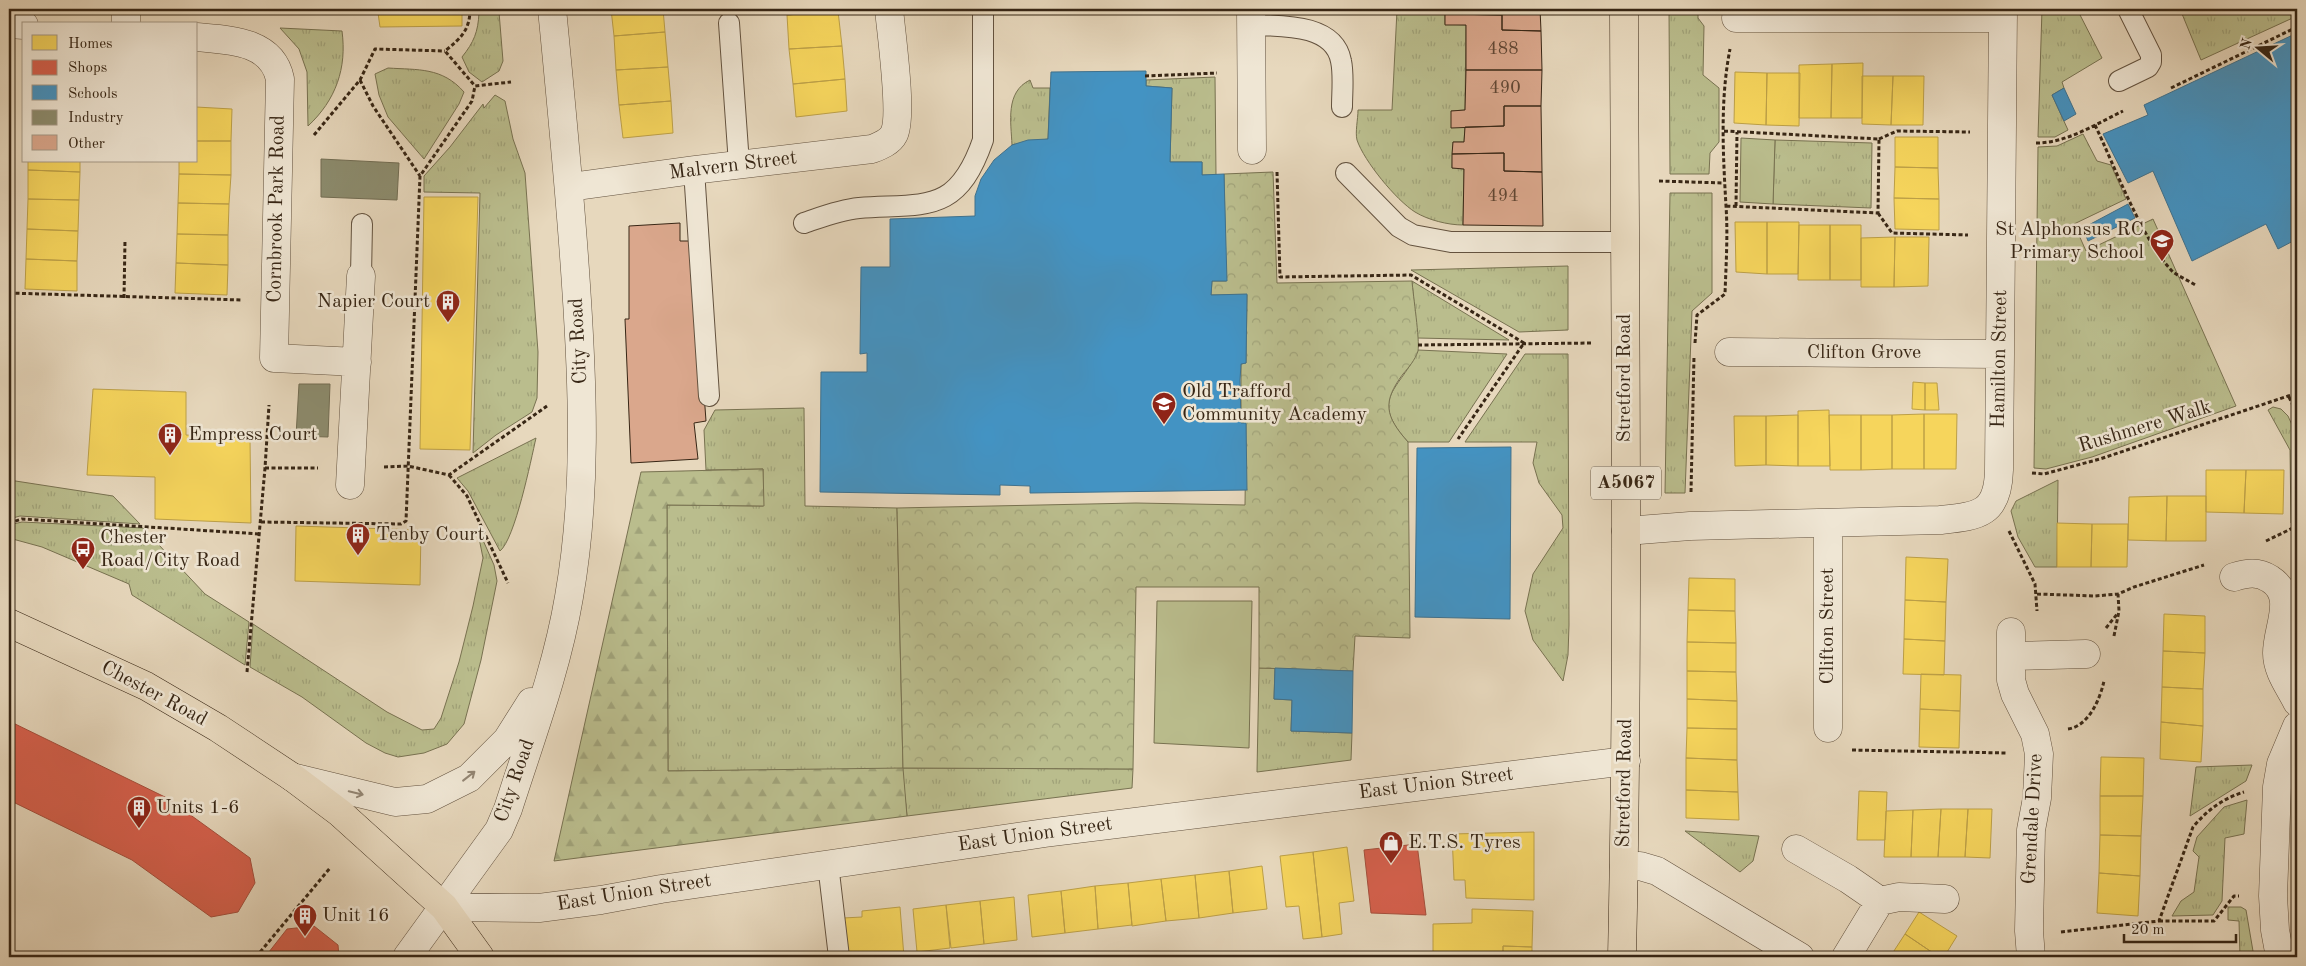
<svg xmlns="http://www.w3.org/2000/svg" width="2306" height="966" viewBox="0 0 2306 966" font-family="'Old Standard TT',serif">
  <defs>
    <pattern id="grass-tufts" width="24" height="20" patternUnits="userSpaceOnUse" patternTransform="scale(1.25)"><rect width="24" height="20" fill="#babd8d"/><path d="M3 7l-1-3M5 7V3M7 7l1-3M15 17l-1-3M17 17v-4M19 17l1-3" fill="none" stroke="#a0a279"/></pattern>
    <pattern id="forest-firs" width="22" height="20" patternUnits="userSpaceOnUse" patternTransform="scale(1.25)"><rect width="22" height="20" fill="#babd8d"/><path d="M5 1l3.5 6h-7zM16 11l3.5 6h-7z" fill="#a0a279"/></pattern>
    <pattern id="park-crowns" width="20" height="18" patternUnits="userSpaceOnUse" patternTransform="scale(1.25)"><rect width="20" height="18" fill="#babd8d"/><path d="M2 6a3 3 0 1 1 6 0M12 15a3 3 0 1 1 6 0" fill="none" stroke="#a0a279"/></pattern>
  </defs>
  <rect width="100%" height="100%" fill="#e7d8bd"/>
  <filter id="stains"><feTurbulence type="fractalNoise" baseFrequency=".004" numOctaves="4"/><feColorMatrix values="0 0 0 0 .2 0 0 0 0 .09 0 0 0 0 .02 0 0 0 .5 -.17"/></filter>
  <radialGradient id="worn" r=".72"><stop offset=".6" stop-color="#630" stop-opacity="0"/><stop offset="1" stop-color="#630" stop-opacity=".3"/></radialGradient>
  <path fill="url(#grass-tufts)" stroke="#787251" d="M1401 9H1445V24L1466 25 1465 110 1451 111 1465 127 1464 142H1453L1452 168 1464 169 1463 225C1448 225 1428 220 1415 212 1396 200 1364 161 1357 140 1355 132 1358 119 1358 110H1392L1397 10Z
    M1669 9H1698V18L1704 26 1703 75 1719 88V142L1710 153 1709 174H1670Z
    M2042 9H2077L2102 58 2062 82 2064 88 2052 95 2068 130 2055 137H2038Z
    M2180 9H2297V16L2201 60Z
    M499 12 503 61 499 71 482 82 469 72 462 57C474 42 478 32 479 13Z
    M280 28 342 31C347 68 336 100 308 126L307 72 299 49Z
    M388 68C418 70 442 67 464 92L459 104 424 159 388 117 379 95 375 74Z
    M1215 77 1216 175H1202V162H1170L1172 88 1146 86V80Z
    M1030 80 1033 88H1050L1048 139 1012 145C1011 122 1005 92 1030 80Z
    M495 95 505 101 513 139 525 173 538 352 537 398 532 412 496 435 473 453 480 193 424 192V176L450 147 483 104 484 108Z
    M2083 134 2097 161 2111 165 2126 199 2074 224 2086 251 2153 219 2236 406 2092 457 2046 469 2034 468 2038 147 2057 146Z
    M1775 140 1872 143 1871 208 1773 204Z
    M1670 193H1712V293L1692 311 1685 493H1665Z
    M1568 266V330L1519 332 1411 270Z
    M1412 281 1509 340 1417 338Z
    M1418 350 1507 354 1449 442H1408C1367 397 1401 390 1418 350Z
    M1525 354H1568L1569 625 1568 655 1563 681 1533 640 1525 611 1533 574 1563 528 1562 515 1539 483 1533 463 1537 442H1465Z
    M2273 407 2281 409 2288 416 2297 436V519L2291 523 2290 450 2268 410Z
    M804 408 805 506 897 508 903 768 1133 769 1132 788 907 816 902 769 668 771 667 505 763 506V469L706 470 704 430 715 410Z
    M536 438C531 460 515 539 500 551L468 491 457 478Z
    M9 480 113 496 140 524 20 516 9 519Z
    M2058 480 2057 567H2035L2018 537 2011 511 2016 501Z
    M22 522 143 528 205 594 249 622 245 665 132 595 129 584 42 547 9 538V525Z
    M479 538H482L494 565 497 581 481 660 464 724 447 744 424 753 398 757 385 753 366 743 302 697 250 667 253 624 387 712 422 730 434 729 441 718 459 662 473 606 483 558Z
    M1259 668H1275L1274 699 1292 700 1291 731 1352 733 1351 760 1257 772Z
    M2252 765 2246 781 2190 816 2196 767Z
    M2247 800 2244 834 2225 838 2222 901 2213 915 2172 916 2181 901 2194 892 2199 857 2193 851 2197 837 2224 807Z
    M1685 831 1759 836 1753 861 1740 872Z
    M2228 907H2241L2246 910 2254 957H2240L2239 921 2228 920Z"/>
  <path fill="url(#forest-firs)" stroke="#787251" d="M763 469 764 506 667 505 668 771 903 768 907 816 554 861 641 472Z"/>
  <path fill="url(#park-crowns)" stroke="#787251" d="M1273 172 1277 283 1412 281C1413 295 1420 340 1418 351 1415 360 1409 367 1403 374 1382 402 1385 416 1408 442L1410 638 1355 636 1353 671 1259 668V587H1136L1133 769 903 768 897 508 1136 503 1245 505 1246 424 1241 423V364L1246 363 1247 295H1211L1212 281H1226L1224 174Z"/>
  <path fill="#babd8d" stroke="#787251" d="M1741 138 1775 140 1773 204 1740 202Z
    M1157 601H1252L1249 748 1154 743Z"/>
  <path fill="#f6d55c" stroke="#bda047" d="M245 9H462V26L380 27 378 13Z
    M611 9H663L665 32 614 36Z
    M786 9H838V11L787 15Z
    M838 11 842 46 789 49 787 15Z
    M665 32 668 67 616 70 614 36Z
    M842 46 845 79 793 84 789 49Z
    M1863 63 1862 118H1831L1832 64Z
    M1832 64 1831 118H1799V65Z
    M668 67 671 101 619 105 616 70Z
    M1735 72 1767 73 1766 125 1734 123Z
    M1767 73H1800L1799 126 1766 125Z
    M1862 76H1893L1891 125 1862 124Z
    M1893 76H1924L1923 125H1891Z
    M845 79 847 111 796 117 793 84Z
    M671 101 673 133 623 138 619 105Z
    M196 107 232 109 231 141H196Z
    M1895 137H1938V168L1895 167Z
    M196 141H231V175L179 174V161H196Z
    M28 161H80V172L28 170Z
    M1895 167 1938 168 1939 199 1894 198Z
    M28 170 80 172 79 200 28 199Z
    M179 174 231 175 229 204 178 203Z
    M424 197H478L470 450 420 449Z
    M1894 198 1939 199V230L1895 229Z
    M28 199 79 200 78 231 27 229Z
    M178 203 229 204 228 235 177 234Z
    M1735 222H1767V274L1736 272Z
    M1767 222H1799L1798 274H1767Z
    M1799 225H1830V280H1798Z
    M1830 225H1861V280H1830Z
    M27 229 78 231 77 261 26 259Z
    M177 234 228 235V265L176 263Z
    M1895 237 1894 287H1861V238Z
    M1895 237H1929L1928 286 1894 287Z
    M26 259 77 261V291L25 289Z
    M176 263 228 265 227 295 175 293Z
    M1913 382 1925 383V410L1912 409Z
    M1925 383H1937L1939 410H1925Z
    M93 389 186 392V435L250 438 251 523 155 519V477L87 475Z
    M1829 410 1830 466H1798V411Z
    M1924 414V469H1892V415Z
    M1924 414H1957L1956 469H1924Z
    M1798 415V466L1766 465V416Z
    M1829 415H1861V470H1830Z
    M1861 415H1892V469L1861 470Z
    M1734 416H1766V465L1735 466Z
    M2206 470H2246L2244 513 2206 512Z
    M2246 470H2284L2283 514 2244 513Z
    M2167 496 2166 541 2128 540 2129 497Z
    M2167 496H2206V541H2166Z
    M2057 523 2092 524 2091 567H2057Z
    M2092 524H2128L2127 567H2091Z
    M296 526 421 530 420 585 295 581Z
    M1906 557 1948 559 1946 602 1905 600Z
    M1689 578 1735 579V611L1688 610Z
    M1905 600 1946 602 1945 641 1904 639Z
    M1688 610 1735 611 1736 643 1687 642Z
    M2164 614 2205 616V653L2163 651Z
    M1904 639 1945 641 1944 675 1903 674Z
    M1687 642 1736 643V672L1687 671Z
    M2163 651 2205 653 2203 689 2162 687Z
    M1687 671 1736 672 1737 701 1687 699Z
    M1921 674 1961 675 1960 711 1920 709Z
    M2162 687 2203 689V726L2161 722Z
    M1687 699 1737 701V729L1687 728Z
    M1920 709 1960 711 1959 748 1919 747Z
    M2161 722 2203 726 2201 762 2160 759Z
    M1687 728 1737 729V760L1686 758Z
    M2101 757 2144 758 2143 796H2100Z
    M1686 758 1737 760 1738 792 1686 790Z
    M1686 790 1738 792 1739 820 1686 818Z
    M1859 791 1887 792 1885 840H1857Z
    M2100 796H2143L2141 836 2100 835Z
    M1941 809 1938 857H1911L1913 810Z
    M1941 809H1968L1965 857H1938Z
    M1968 809H1992L1990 858 1965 857Z
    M1913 810 1911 857H1884L1886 811Z
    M1534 832V900L1466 898 1465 880H1454L1452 834Z
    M2100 835 2141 836 2140 876 2099 873Z
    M1347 847 1354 901 1339 903 1342 934 1322 937 1313 852Z
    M1313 852 1322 937 1303 939 1299 906 1286 907 1280 856Z
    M1262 866 1267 909 1233 913 1229 871Z
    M1229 871 1233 913 1199 918 1195 875Z
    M2099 873 2140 876 2138 916 2097 913Z
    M1195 875 1199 918 1166 921 1161 879Z
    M1161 879 1166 921 1132 926 1128 883Z
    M1128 883 1132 925 1098 929 1095 886Z
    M1095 886 1098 929 1065 933 1061 891Z
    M1061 891 1065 933 1032 937 1028 895Z
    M1014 897 1017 940 984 944 980 901Z
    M980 901 984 944 951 948 946 905Z
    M946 905 950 948 917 952 913 909Z
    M900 907 904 957H847L843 918 862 917V911Z
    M1472 909 1533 911 1532 947 1503 946V957H1470L1471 953H1433V924L1472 923Z
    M1919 912 1957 936 1944 957H1939L1905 934Z
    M1905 934 1939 957H1890Z
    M1503 946 1532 947V957H1503Z"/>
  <path fill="#d6604d" stroke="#a64f3c" d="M9 721 167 798 250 858 255 883 238 912 211 917 132 860 9 800Z
    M1417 844 1426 915 1371 913 1364 850Z
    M314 926 338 945 339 957H265L287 929Z"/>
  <path fill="#4393c3" stroke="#3f728f" d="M2297 33V239L2278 249 2266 224 2192 261 2153 171 2128 183 2103 134 2148 115 2144 105Z
    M1146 71V86L1172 88 1170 162H1202V175L1224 174 1227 281H1212L1211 295 1247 294 1246 363 1241 364 1240 380 1241 423H1246L1247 490 1030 493V486L1000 485V495L820 492 821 372H867V353L860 354 861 267H890V219L975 216V196L981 179 994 160 1012 145 1028 140 1048 139 1051 72Z
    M2064 88 2076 114 2064 121 2052 95Z
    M2128 204 2135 218 2088 241 2083 228Z
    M1511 447 1510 619 1415 617 1417 448Z
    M1275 668 1353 671 1352 733 1291 731 1292 700 1274 699Z"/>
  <path fill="#8c8c6e" stroke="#726d53" d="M321 159 399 163 397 200 321 197Z
    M299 384H330L328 437 296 436Z"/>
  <path fill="#daa78c" stroke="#372615" d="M1445 9H1540L1541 31 1502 30V15L1445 14Z
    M1445 14 1502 15V30L1541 31 1542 70H1466V25H1445Z
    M1466 70H1542L1541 106H1504V126L1451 128V111L1465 110Z
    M1504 106H1541L1542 172 1504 171V153L1452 154 1453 142H1464L1465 127 1504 126Z
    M1504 153V171L1542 172 1543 226 1463 225 1464 169 1452 168V154Z
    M680 223V241H693L706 421 694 423 698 459 631 463 625 319H629V226Z"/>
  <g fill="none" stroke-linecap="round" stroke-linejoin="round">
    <defs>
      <path id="lane" d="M729 23 739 164
        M1251 25C1280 26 1334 23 1341 61 1344 75 1342 92 1342 107
        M2119 81 2148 67 2151 62V55L2128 9
        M694 170 709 396
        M1346 173 1399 227 1413 235 1451 242H1625
        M804 223C822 217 839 210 859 208 926 203 957 215 983 140V9
        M361 276 362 224
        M828 864 839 957"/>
      <path id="street" d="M1251 9 1252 150
        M1736 18H2003
        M9 24 24 25
        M126 24V9
        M196 37C228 40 272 40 280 79L274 358 357 362
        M570 187 694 170 872 149C880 146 890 142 894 134 903 116 891 32 889 9
        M1729 352 2000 354
        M350 485 361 276
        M1626 531 1690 526 1940 520C1978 516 1998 515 1999 470L2003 9
        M2234 577C2247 573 2258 571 2270 579 2297 596 2277 627 2277 653 2277 671 2289 686 2297 702
        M2011 632V680L2015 694 2035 734 2039 754 2037 798 2031 830 2029 931 2031 957
        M2011 656 2086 654
        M1828 728V524
        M292 777 395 802 427 799 469 778 507 740 531 702
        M1796 849 1848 879 1880 901 1899 897 1945 899
        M1624 867 1640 866 1657 871 1800 957
        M444 907 539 908 601 900 661 889 1045 833 1626 761
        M407 957 499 830 508 809C530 740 557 669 569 597 587 494 583 389 576 285 570 192 561 101 552 9
        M1846 957 1880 901
        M2280 957 2275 930 2273 896 2277 787 2281 764 2297 726"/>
      <path id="primary" d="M9 623 146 686 218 728 292 777 340 813 444 907 480 957
        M1622 957C1629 641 1625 325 1624 9"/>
    </defs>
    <use href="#lane" stroke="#63523f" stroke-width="22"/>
    <use href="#street" stroke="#63523f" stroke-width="29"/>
    <use href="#primary" stroke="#372615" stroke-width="29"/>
    <path stroke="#372615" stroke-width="3" stroke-dasharray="4 2.5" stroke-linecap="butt" d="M470 9C470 30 461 38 445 51L475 86
      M1145 76 1217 73
      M360 80 373 106 420 176
      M2171 88 2297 27
      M2095 125C2114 165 2143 242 2173 272 2180 277 2189 281 2197 286
      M1724 131 1879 139 1878 213 1726 206
      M314 135 360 80 375 49 445 51
      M1879 139 1897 131 1970 132
      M2036 143C2067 143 2096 124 2123 111
      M1277 172 1280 277 1411 275 1524 343 1458 439
      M1659 181 1723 183
      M1736 206 1737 132
      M1878 213 1892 233 1968 235
      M9 293 242 300
      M124 298 125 240
      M1695 343 1697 315 1725 294C1726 265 1728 235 1726 206 1723 154 1720 100 1730 49
      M1418 345 1592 343
      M2289 397 2297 414
      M384 467 408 466 449 475 547 406
      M265 468H318
      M2032 473 2044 474 2100 459 2297 393
      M449 475 467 496 508 583
      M1691 492 1694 356
      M261 522 401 524 406 521 420 176 472 101 475 86 511 82
      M9 523 22 519 260 534
      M2009 531 2035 584 2037 611
      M2266 541 2297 526
      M2037 594 2095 596 2118 594 2134 587 2204 565
      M2106 628 2118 613
      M2114 636 2119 611 2118 594
      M247 672 265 468 269 405
      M2068 729C2089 726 2100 699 2104 681
      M1852 750 2006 753
      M2159 921H2214L2234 896H2239
      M2061 932 2159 921 2193 827C2207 810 2224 798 2244 792
      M256 957 330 868"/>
    <use href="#lane" stroke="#efe6d4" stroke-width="20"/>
    <use href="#street" stroke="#efe6d4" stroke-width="28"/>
    <use href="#primary" stroke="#e7d8bd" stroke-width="28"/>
  </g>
  <defs><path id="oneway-shaft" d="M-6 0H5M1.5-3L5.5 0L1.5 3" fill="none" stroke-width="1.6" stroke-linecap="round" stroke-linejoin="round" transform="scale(1.25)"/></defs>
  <g stroke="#938674">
    <use href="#oneway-shaft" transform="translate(469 776) rotate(-38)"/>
    <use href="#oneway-shaft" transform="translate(356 793) rotate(14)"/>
  </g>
  <defs>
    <symbol id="school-pin" viewBox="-11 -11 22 30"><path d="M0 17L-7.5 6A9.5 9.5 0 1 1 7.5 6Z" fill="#8f2418" stroke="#efe6d4"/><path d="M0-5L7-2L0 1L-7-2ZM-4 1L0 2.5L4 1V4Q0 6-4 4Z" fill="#fff"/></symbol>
    <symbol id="building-pin" viewBox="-11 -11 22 30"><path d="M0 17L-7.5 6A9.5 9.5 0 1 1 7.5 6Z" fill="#8f2418" stroke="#efe6d4"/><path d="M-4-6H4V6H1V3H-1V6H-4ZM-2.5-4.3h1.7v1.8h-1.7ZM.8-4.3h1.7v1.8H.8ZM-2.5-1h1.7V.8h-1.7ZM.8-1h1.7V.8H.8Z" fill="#fff"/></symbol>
    <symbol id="bus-pin" viewBox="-11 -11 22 30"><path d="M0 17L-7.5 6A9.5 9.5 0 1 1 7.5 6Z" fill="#8f2418" stroke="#efe6d4"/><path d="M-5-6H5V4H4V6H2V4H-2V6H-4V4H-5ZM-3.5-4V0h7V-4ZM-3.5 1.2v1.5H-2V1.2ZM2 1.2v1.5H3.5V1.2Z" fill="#fff"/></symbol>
    <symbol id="shop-pin" viewBox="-11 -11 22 30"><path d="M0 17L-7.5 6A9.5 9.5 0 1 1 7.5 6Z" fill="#8f2418" stroke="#efe6d4"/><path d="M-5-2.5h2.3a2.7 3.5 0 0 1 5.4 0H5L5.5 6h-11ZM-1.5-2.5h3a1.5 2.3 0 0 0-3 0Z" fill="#fff"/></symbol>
  </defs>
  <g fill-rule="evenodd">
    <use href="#school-pin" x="2148" y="227" width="28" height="38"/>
    <use href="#building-pin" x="434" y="288" width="28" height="38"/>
    <use href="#school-pin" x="1150" y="390" width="28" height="38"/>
    <use href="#building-pin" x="156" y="421" width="28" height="38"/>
    <use href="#building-pin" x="344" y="521" width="28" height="38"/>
    <use href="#bus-pin" x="69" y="535" width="28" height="38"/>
    <use href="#building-pin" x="125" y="794" width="28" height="38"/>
    <use href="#shop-pin" x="1377" y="829" width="28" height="38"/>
    <use href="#building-pin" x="291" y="902" width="28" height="38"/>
  </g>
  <g text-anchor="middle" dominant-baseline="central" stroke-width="5" stroke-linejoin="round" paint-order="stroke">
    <g font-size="18" fill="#604633">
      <text x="1503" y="49">488</text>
      <text x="1505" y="88">490</text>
      <text x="1503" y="196">494</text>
    </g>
    <rect fill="#efe6d4" stroke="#6e604e" stroke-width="1" x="1591" y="466.5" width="70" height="33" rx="4"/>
    <g font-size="19" font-weight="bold" fill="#372615">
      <text x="1626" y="483">A5067</text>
    </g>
    <g font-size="20" fill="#372615" stroke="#efe6d4">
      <text transform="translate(733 166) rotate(-7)">Malvern Street</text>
      <text transform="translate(277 209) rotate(-89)">Cornbrook Park Road</text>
      <text transform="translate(579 341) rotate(-93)">City Road</text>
      <text x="1864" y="353">Clifton Grove</text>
      <text transform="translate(2000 359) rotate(-89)">Hamilton Street</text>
      <text transform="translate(1625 378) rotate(-90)">Stretford Road</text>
      <text transform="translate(2145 427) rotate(-17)">Rushmere Walk</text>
      <text transform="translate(1828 626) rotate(-90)">Clifton Street</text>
      <text transform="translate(154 694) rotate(28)">Chester Road</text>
      <text transform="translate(515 781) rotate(-71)">City Road</text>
      <text transform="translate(1625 783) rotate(-89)">Stretford Road</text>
      <text transform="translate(1436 784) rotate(-7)">East Union Street</text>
      <text transform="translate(2033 819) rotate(-87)">Grendale Drive</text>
      <text transform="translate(1035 835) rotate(-8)">East Union Street</text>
      <text transform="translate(634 893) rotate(-9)">East Union Street</text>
    </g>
    <g font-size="20" fill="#372615" stroke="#efe6d4" text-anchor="start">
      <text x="2144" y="230" text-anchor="end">St Alphonsus RC<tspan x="2144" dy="23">Primary School</tspan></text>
      <text x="430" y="302" text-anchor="end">Napier Court</text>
      <text x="1182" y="392">Old Trafford<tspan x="1182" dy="23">Community Academy</tspan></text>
      <text x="188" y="435">Empress Court</text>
      <text x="376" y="535">Tenby Court</text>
      <text x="100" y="538">Chester<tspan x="100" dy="23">Road/City Road</tspan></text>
      <text x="156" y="808">Units 1-6</text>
      <text x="1408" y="843">E.T.S. Tyres</text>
      <text x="322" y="916">Unit 16</text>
    </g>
  </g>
  <rect width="2306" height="966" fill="none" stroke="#e7d8bd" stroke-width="30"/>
  <rect x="10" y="10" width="2286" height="946" fill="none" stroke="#372615" stroke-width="2.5"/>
  <rect x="15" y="15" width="2276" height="936" fill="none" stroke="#372615"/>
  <rect x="22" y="22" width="175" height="140" fill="#efe6d4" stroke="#a59988"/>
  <rect x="32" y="35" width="25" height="15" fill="#f6d55c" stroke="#a59988"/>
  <text x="68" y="48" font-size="15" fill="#372615">Homes</text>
  <rect x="32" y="60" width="25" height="15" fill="#d6604d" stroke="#a59988"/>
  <text x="68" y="72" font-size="15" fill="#372615">Shops</text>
  <rect x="32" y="85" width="25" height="15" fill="#4393c3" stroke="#a59988"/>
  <text x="68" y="98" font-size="15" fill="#372615">Schools</text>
  <rect x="32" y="110" width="25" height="15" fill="#8c8c6e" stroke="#a59988"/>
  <text x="68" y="122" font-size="15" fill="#372615">Industry</text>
  <rect x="32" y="135" width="25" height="15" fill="#daa78c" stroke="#a59988"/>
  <text x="68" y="148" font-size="15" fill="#372615">Other</text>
  <g transform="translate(2258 48) rotate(288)" stroke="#efe6d4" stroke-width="4" paint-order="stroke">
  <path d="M0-4L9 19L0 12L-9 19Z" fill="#372615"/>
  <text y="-8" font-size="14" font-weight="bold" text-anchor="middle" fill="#372615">N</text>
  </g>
  <path d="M2124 934v8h112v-8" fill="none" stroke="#372615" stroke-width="2.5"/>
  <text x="2131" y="934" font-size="15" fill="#372615" stroke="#efe6d4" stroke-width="4" paint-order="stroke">20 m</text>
  <rect width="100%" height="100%" filter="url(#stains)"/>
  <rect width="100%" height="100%" fill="url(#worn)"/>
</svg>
